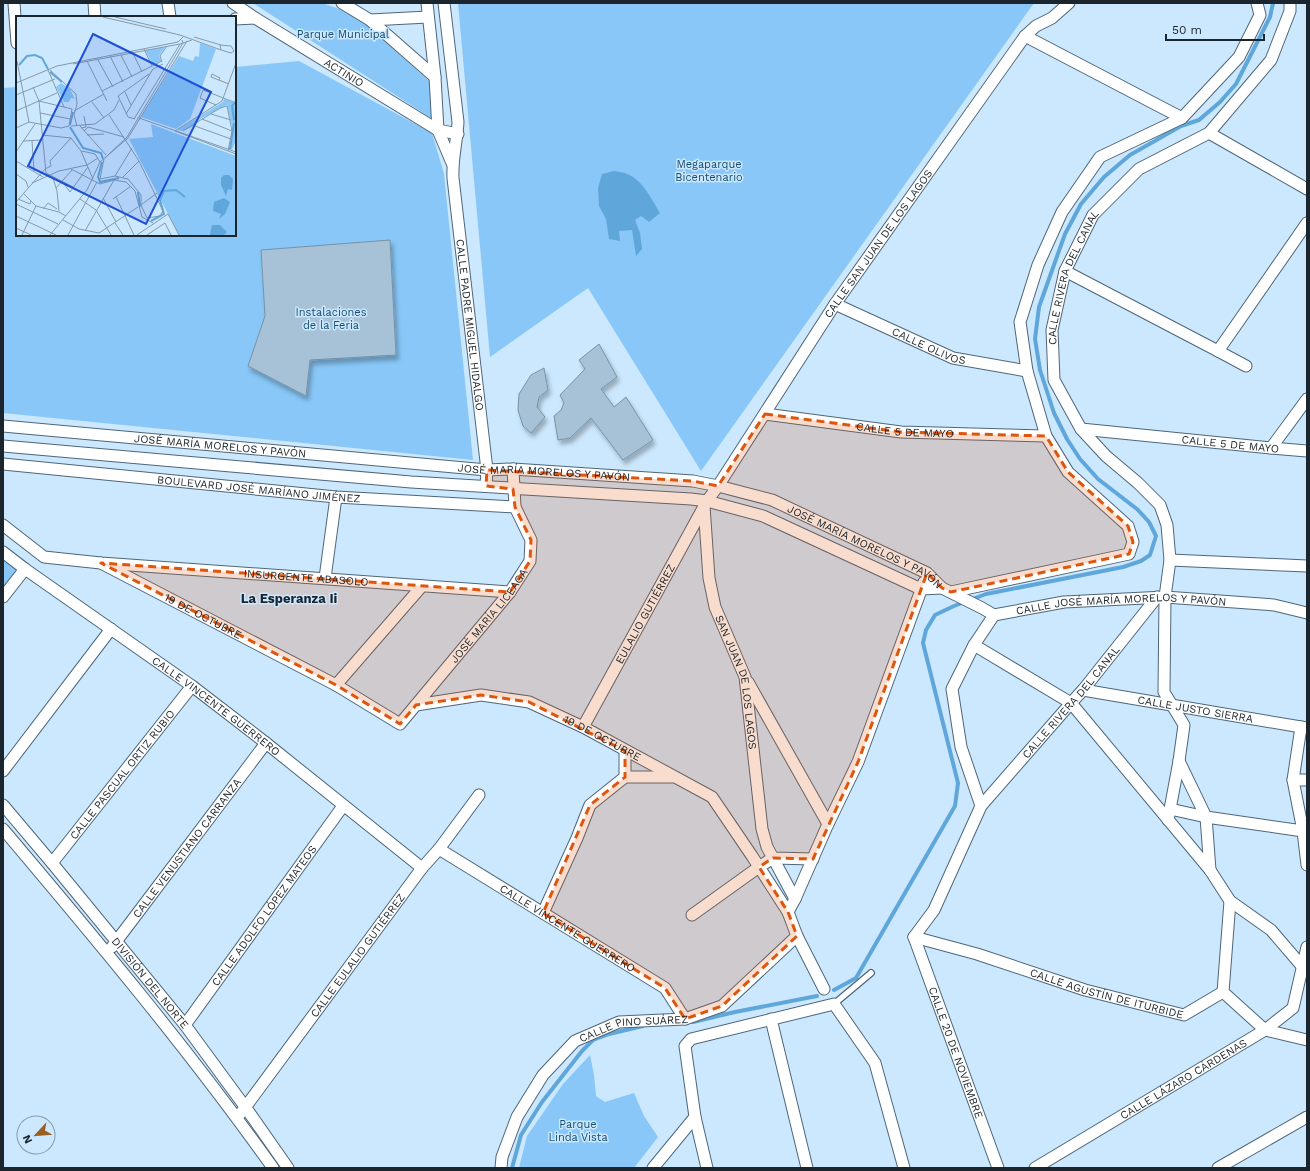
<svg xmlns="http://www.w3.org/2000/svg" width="1310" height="1171" viewBox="0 0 1310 1171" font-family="'Work Sans',sans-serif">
  <defs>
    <filter id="shadow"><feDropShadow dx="2.5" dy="4.5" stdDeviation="2" flood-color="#0004"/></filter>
  </defs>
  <rect width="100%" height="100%" fill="#cce8fe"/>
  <path fill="#88c7f7" d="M253 3H322L354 14 429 81 434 120Z
    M458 3H1034L701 471 588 288 490 357Z
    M299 61 432 133 444 174 473 460 3 413V88L17 87V235H235V67Z
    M3 558 18 570 3 589Z
    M590 1055 594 1075 596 1096 605 1102 634 1093 644 1116 658 1137 634 1168H519L527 1136 563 1084Z"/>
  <path fill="#5fa7db" d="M614 171C618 172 623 172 627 174 643 180 652 200 660 213L649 222 641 216 635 220 640 233 642 249 636 256 632 230 619 231 620 241 609 239 606 219 599 206 598 188 602 174Z"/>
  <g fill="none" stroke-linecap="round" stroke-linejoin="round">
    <path stroke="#5fa7db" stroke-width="4" d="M834 990 856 978 955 806 958 783 923 643 926 630 935 615 954 606 986 594 1123 567 1141 561 1150 555 1156 536 1149 522 1137 509 1098 479 1080 459 1067 439 1054 413 1040 370 1035 339 1039 307 1065 234 1081 204 1104 177 1130 155 1181 126 1199 120 1220 102 1236 84 1270 17 1273 3
      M693 1022 735 1012 817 996
      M512 1168 521 1135 542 1102 582 1051 593 1040 609 1034 643 1026"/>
  </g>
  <path fill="#a7c2d7" stroke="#7892a6" filter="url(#shadow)" d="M390 240 396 355 310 360 306 396 248 366 265 316 261 250Z
    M599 344 617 377 601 389 614 407 626 397 653 440 623 460 591 418 570 438 558 440 554 416 561 410 564 403 560 395 585 369 579 360Z
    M544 368 548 390 539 397 537 407 545 417 531 433 523 426 518 410 519 394 531 375Z"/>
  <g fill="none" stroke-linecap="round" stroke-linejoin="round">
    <defs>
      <path id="lane" d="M834 1004 871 973"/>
      <g id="street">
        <path d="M14 3 17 43"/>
        <path d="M94 3 95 17"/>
        <path d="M168 3 170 17"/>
        <path id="s1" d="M233 3 255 18 438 130 458 134"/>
        <path d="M342 3 370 20 435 77"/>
        <path d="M427 3 435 77 438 130 452 163"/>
        <path id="s2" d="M444 3 458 122C457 141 452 159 453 178L487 470 486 486"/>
        <path d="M235 19 255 18"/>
        <path d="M370 20 428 17"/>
        <path d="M1025 36 1182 118"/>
        <path d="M1209 133 1307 189"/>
        <path d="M1065 271 1218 351 1246 366"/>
        <path id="s3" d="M835 304 953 358 1027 371"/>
        <path d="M1218 351 1307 223"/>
        <path id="s4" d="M765 414 901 432 1046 436"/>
        <path id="s5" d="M3 426 487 470 513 469 693 481 718 486 772 500 927 573 942 588 982 608 994 615 1064 602 1165 597 1274 605 1307 613"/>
        <path id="s6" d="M1081 429 1271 448 1307 451"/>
        <path d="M3 446 411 482 691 499 707 501 763 516 921 589 942 588"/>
        <path d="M1271 448 1307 399"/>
        <path id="s7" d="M3 464 336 497 515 507"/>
        <path id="s8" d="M704 506 709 578 715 607 745 677 762 829 767 847 773 858 813 859"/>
        <path id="s9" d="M3 525 44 557 101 563 510 592"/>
        <path id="s10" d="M3 552 25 569 192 686 266 743 422 868"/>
        <path d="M1170 560 1307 566"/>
        <path id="s11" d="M101 563 336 685 400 724 510 592 530 561 531 540 515 507 513 469"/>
        <path d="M325 578 336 497"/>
        <path d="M951 592 1129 554 1133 542 1128 526 1068 472 1046 436 1027 371 1020 322 1038 265 1062 212 1100 157 1182 118 1239 57 1260 15 1257 3"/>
        <path d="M3 597 25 569"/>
        <path d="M974 645 1071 703 1210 870 1230 901 1271 930 1307 972"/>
        <path d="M748 682 828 824"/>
        <path d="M336 685 422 586"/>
        <path id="s12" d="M1083 690 1307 728"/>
        <path id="s13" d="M416 705 481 695 529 702 583 727 712 797 752 856 788 912 797 936 824 989"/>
        <path id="s14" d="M583 727 707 501 718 486 835 304 1025 36 1036 26 1052 18 1069 3"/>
        <path d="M1301 727 1293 780 1303 831 1307 865"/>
        <path d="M1179 761 1206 817 1210 870"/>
        <path d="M3 771 111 629"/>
        <path d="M625 777H672"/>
        <path d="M1293 780H1307"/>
        <path id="s15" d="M3 805 52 863 185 1025 246 1108 288 1168"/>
        <path d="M981 806 961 747 952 689 974 645 994 615"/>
        <path d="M1170 809 1206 817 1303 831 1307 832"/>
        <path id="s16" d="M1168 820 1179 761 1184 725 1164 692 1165 597 1170 560 1167 525 1160 505 1138 483 1106 456 1081 429 1054 380 1052 330 1065 271 1093 215 1139 169 1209 133 1271 60 1290 11V3"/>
        <path d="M3 829C96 939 189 1050 273 1168"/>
        <path id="s17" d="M439 849 665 988 685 1019"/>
        <path id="s18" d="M52 863 192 686"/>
        <path d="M788 912 795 899 828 824 858 762 924 582"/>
        <path d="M543 913 577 838 590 805 625 777V751"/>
        <path d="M692 915 759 867 773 858 795 899"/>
        <path id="s19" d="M914 937 934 910 981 806 1071 703 1083 690 1157 597"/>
        <path id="s20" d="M914 937 977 954 1085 990 1184 1015 1223 992"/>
        <path id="s21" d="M914 937 998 1168"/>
        <path id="s22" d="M112 947 266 743"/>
        <path d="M1223 992 1265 1030 1307 1040"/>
        <path d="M1223 992 1230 901"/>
        <path d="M771 1019 807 1168"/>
        <path id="s23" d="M185 1025 343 806"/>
        <path id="s24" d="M241 1113 422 868 439 849 479 795"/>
        <path id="s25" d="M501 1168 502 1157 517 1117 543 1075 575 1041 619 1022 685 1019 722 1006 797 936"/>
        <path d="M653 1168 695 1117"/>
        <path d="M707 1168 695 1117 685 1046 691 1039 834 1004 875 1063 904 1168"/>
        <path id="s26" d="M1035 1168 1265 1030 1293 1008 1307 947"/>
        <path d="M1218 1168 1307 1117"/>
      </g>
    </defs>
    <use href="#lane" stroke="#4e6679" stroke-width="8"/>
    <use href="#street" stroke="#4e6679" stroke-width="13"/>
    <use href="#lane" stroke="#fff" stroke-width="5.5"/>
    <use href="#street" stroke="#fff" stroke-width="11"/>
  </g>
  <path fill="#de560e" fill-opacity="0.2" stroke="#de560e" stroke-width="3" stroke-dasharray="8 5" stroke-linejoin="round" d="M765 414 901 432 1046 436 1068 472 1128 526 1133 542 1129 554 951 592 942 588 927 573 858 762 813 859 773 858 759 867 788 912 797 936 722 1006 685 1019 665 988 543 913 590 805 625 777V751L529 702 481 695 416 705 400 724 336 685 101 563 510 592 530 561 531 540 515 507 513 489 486 486 487 470 693 481 718 486Z"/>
  <g text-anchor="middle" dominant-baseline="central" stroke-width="3" stroke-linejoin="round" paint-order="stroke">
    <g font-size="11" fill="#154c6f" stroke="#cce8fe">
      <text x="343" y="34">Parque Municipal</text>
      <text x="709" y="164">Megaparque<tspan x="709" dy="13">Bicentenario</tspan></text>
      <text x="331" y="312">Instalaciones<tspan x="331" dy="13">de la Feria</tspan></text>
      <text x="578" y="1124">Parque<tspan x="578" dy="13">Linda Vista</tspan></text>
    </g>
    <g font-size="11" fill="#1b252d" stroke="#cce8fe">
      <text stroke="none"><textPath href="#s1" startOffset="131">ACTINIO</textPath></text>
      <text stroke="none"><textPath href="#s14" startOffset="567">CALLE SAN JUAN DE LOS LAGOS</textPath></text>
      <text stroke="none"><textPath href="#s16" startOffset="596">CALLE RIVERA DEL CANAL</textPath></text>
      <text stroke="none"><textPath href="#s2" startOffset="324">CALLE PADRE MIGUEL HIDALGO</textPath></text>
      <text stroke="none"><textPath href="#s3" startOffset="103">CALLE OLIVOS</textPath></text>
      <text stroke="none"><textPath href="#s4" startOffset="141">CALLE 5 DE MAYO</textPath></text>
      <text stroke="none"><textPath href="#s6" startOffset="150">CALLE 5 DE MAYO</textPath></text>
      <text stroke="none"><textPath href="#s5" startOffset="218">JOSÉ MARÍA MORELOS Y PAVÓN</textPath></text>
      <text stroke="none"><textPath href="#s5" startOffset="543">JOSÉ MARÍA MORELOS Y PAVÓN</textPath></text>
      <text stroke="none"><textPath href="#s7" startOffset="257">BOULEVARD JOSÉ MARÍANO JIMÉNEZ</textPath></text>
      <text stroke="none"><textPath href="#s5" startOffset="878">JOSÉ MARÍA MORELOS Y PAVÓN</textPath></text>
      <text stroke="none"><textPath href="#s9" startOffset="315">INSURGENTE ABASOLO</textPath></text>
      <text stroke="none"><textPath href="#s5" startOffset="1153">CALLE JOSÉ MARÍA MORELOS Y PAVÓN</textPath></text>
      <text stroke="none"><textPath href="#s14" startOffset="129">EULALIO GUTIÉRREZ</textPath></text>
      <text stroke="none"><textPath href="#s11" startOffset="480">JOSÉ MARÍA LICEAGA</textPath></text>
      <text stroke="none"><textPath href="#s11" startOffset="115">19 DE OCTUBRE</textPath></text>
      <text stroke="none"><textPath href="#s8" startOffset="181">SAN JUAN DE LOS LAGOS</textPath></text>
      <text stroke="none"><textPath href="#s19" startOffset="285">CALLE RIVERA DEL CANAL</textPath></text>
      <text stroke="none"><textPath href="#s10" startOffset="263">CALLE VINCENTE GUERRERO</textPath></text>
      <text stroke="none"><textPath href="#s12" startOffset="114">CALLE JUSTO SIERRA</textPath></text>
      <text stroke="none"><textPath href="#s13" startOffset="196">19 DE OCTUBRE</textPath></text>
      <text stroke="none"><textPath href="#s18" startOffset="113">CALLE PASCUAL ORTIZ RUBIO</textPath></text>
      <text stroke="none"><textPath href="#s22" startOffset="124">CALLE VENUSTIANO CARRANZA</textPath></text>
      <text stroke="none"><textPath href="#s23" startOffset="135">CALLE ADOLFO LÓPEZ MATEOS</textPath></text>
      <text stroke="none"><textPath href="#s17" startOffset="151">CALLE VINCENTE GUERRERO</textPath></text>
      <text stroke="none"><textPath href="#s24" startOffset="196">CALLE EULALIO GUTIÉRREZ</textPath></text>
      <text stroke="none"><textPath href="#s15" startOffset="231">DIVISIÓN DEL NORTE</textPath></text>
      <text stroke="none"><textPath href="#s20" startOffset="201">CALLE AGUSTÍN DE ITURBIDE</textPath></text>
      <text stroke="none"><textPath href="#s25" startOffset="211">CALLE PINO SUÁREZ</textPath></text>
      <text stroke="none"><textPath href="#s21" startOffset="123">CALLE 20 DE NOVIEMBRE</textPath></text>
      <text stroke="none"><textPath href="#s26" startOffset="173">CALLE LÁZARO CÁRDENAS</textPath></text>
    </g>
    <g font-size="13" font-weight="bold" fill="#1b252d" stroke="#cce8fe">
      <text x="289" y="598">La Esperanza Ii</text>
    </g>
  </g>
  <g transform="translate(16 16)">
    <rect width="220" height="220" fill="#cce8fe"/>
    <path d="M184 27 200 33 174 103 160 113 125 101 163 40 177 45 179 40 183 41ZM149 31 143 40 145 45 137 49 129 34ZM45 67 54 73 59 83 55 82 53 86H48L40 71ZM208 83 219 87 220 124 216 134 213 133 217 115 211 89 184 103 176 111 166 115 161 114 207 86ZM135 108 220 140V219H163L113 123 137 121Z" fill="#88c7f7"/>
    <path d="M208 159H213L217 163 216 174 212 173 210 180 205 169V162ZM208 182 214 186 209 198 203 203 205 198 197 195 198 186ZM196 209H204L211 216 208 219H194Z" fill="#5fa7db"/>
    <path fill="none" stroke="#5fa7db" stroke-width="2" d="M3 49 11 40 19 39 26 42 32 53M34 56 46 66M218 104 216 90 220 85M54 109 57 96M54 111 67 132 85 137 87 143M214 133 218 107M86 146 82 161 84 166 103 162M122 176 124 191M135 205 148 198 144 184 148 175 160 174 169 181"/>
    <path fill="none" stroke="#859aaa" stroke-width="1" d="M87 1 164 19 205 34M99 1 150 13M178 21 205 29M204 29 215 30 218 35 215 37 205 34ZM128 33 136 50M116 35 126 56M105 39 116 61M94 40 107 66M82 44 97 71M1 45 13 106M71 45 91 85M146 46 144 40 151 30M57 48 164 28 176 24M32 54 48 91M34 54 60 78 61 88 58 99 61 110M203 64 204 62 196 58 195 61 213 68M0 67 41 50 162 26 168 20M17 71 23 85 30 157 57 171M86 75 146 45M109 76 115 89M0 79 39 63M76 86 88 102M220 87V100M200 89 184 82 187 74 220 87M0 95 41 77M58 95 88 78M24 97 54 103M110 98 137 53 147 48M195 98 215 104M93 99 123 145 147 195M123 102 220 136M118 103 164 28M119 103 112 101 102 80 133 58M186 103 216 115M13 106 45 112 53 110 56 93 23 85M55 110 79 108 98 94 103 84M64 110 90 139M179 110 215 123M0 112 13 106M65 112 70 111 68 100M68 115 72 111 108 121M159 115 206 85 220 47M159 115 220 138M167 115 204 92 211 90 216 115 212 135M26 119 55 122M71 119 88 118M55 122 65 135 77 163M7 125 26 124M16 125 18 155M66 135 79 138 84 146M0 136 19 108M89 142 111 121 167 27 166 24M88 143 84 163 99 160 112 163 125 179V189L131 202 144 200 147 195M0 145 27 161M35 150 34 145 55 122M55 153 84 168 98 164 110 166 119 175 126 201 137 207M0 158 10 165 12 171M99 160 116 132M107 161 123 145M37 162 41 175 43 195M16 167 43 155 71 149 82 142M48 168 54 176 72 151M40 172 56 154M7 177 20 190 43 196 50 200M100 181 118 219M87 182 100 206M2 183 14 188 15 185M64 183 80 194 95 219M97 183 115 170M0 186 29 153 35 150M0 188 42 208M125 189 141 177M27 193 32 187 41 193M152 198 163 219M0 200 40 219M47 204 63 213 83 217 122 191M99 207 107 219M0 212 15 219M69 215 98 164M6 219 20 190M34 219 71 174 84 146 112 122 171 25M52 219 81 166M121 219 152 198M131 219 149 207 155 219"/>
    <path fill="#1d4ed8" fill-opacity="0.15" stroke="#1d4ed8" stroke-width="2" d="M77 18 195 76 130 208 12 150Z"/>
    <rect width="220" height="220" fill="none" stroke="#1b252d" stroke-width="2"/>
  </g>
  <rect width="1310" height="1171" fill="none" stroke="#1b252d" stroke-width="8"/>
  <g transform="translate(36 1135) rotate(244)"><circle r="19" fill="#cce8fe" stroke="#859aaa"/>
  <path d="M0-3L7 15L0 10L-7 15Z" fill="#9a5e21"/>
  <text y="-6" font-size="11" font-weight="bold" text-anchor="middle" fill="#1b252d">N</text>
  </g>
  <path d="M1166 34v6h98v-6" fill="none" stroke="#1b252d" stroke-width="2"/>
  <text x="1172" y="34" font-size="12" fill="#1b252d" stroke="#cce8fe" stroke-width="3" paint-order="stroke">50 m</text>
</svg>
